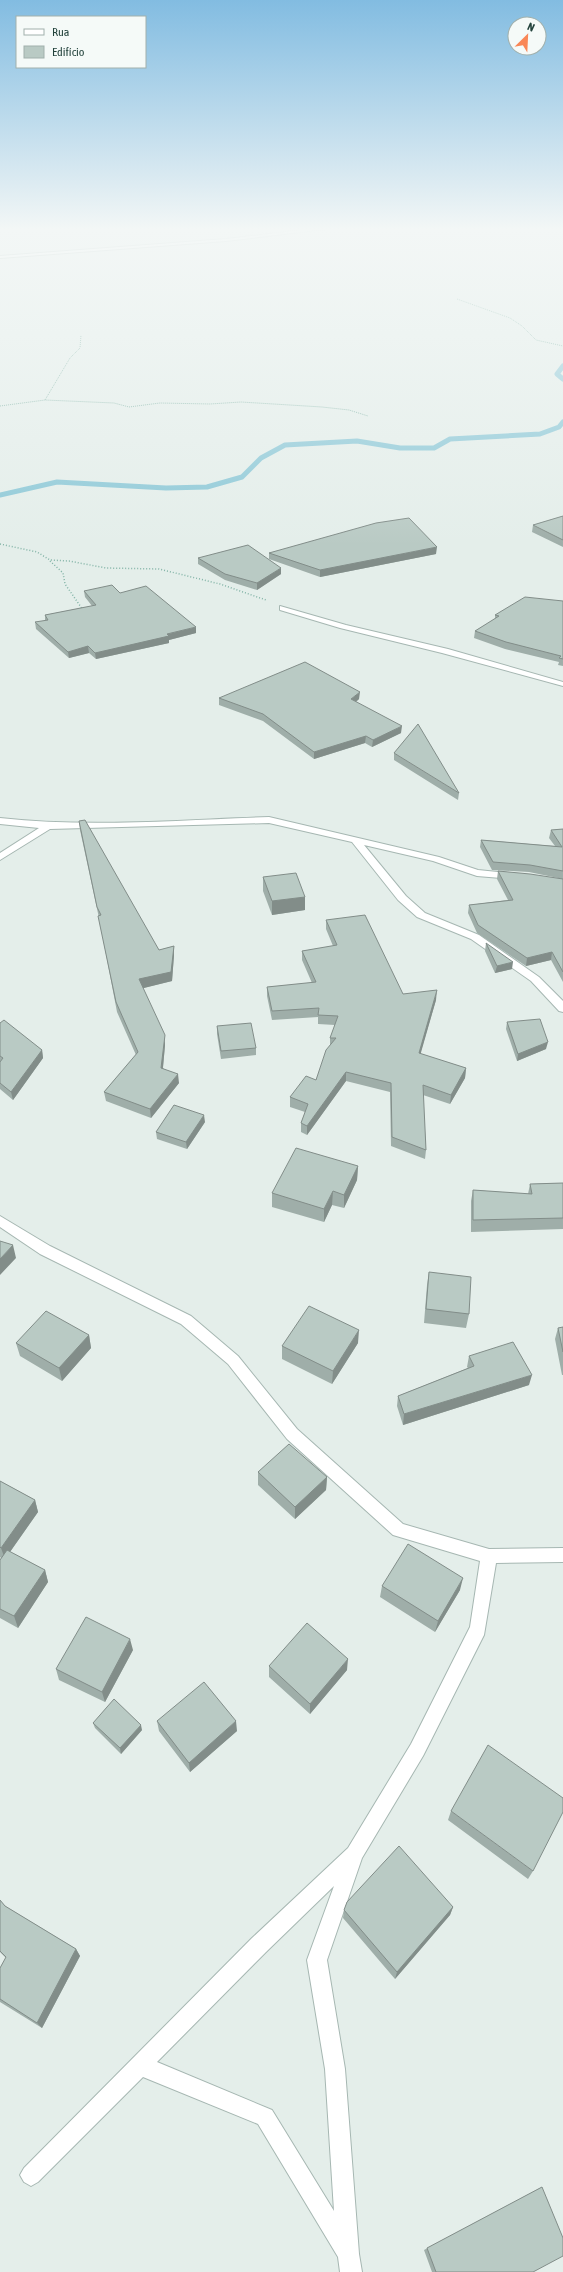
<svg xmlns="http://www.w3.org/2000/svg" width="563" height="2272" viewBox="0 0 563 2272" font-family="'Asap Condensed',sans-serif">
  <rect width="100%" height="100%" fill="#e4eeea"/>
  <g fill="none" stroke-linecap="round" stroke-linejoin="round">
    <path stroke="#8ac7d6" stroke-width="5" d="M563 366 557 374 563 379
      M0 495 57 482 166 488 207 487 242 477 261 458 285 445 357 441 400 448H434L450 439 540 434 559 427 563 422"/>
    <defs>
      <path id="minor" d="M328 227H342L226 241 0 258V256L226 239Z
        M280 606 346 625 448 649 563 682V686L442 653 340 628 280 610Z
        M269 817 439 857 478 870 516 874V878L513 879 477 876 433 861 364 845 406 896 425 913 479 935 539 977 563 1001V1012L559 1011 531 981 471 939 417 917 398 900 352 842 269 823 50 829 0 860V853L39 828 0 824V818C89 828 179 820 269 817Z
        M0 1216 50 1246 191 1316 238 1356 297 1429 403 1524 489 1549 563 1548V1562L496 1563 484 1635 423 1756 362 1858 327 1960 345 2069 359 2254 362 2272H340L338 2257 258 2124 143 2077 38 2182 31 2186 24 2182 20 2175 24 2168 252 1938 348 1848 411 1744 470 1627 480 1561 393 1535 287 1439 228 1364 181 1324 40 1254 0 1227ZM334 1886 307 1960 325 2069 334 2211 272 2110 157 2062 266 1952Z"/>
    </defs>
    <use href="#minor" stroke="#a6b7b2" stroke-width="2"/>
    <path stroke="#83b4a7" stroke-width="1" stroke-dasharray="1 1" stroke-linecap="butt" d="M457 299 510 318 522 326 536 340 563 346
      M45 400 70 358 80 348 81 335
      M0 406 45 400 114 403 129 407 160 403 210 404 241 402 322 407 349 410 368 416"/>
    <path stroke="#83b4a7" stroke-width="1.5" stroke-dasharray="1 2" stroke-linecap="butt" d="M0 544 37 552 50 560 69 561 106 568 159 569 220 584 266 600
      M50 561 63 573 65 584 83 610"/>
    <use href="#minor" fill="#fff" fill-rule="evenodd"/>
  </g>
  <path fill="#9faea9" d="M563 516V547L532 532 533 525Z
    M269 553 436 554 320 577 269 559Z
    M198 558 281 574 257 590 225 580 198 564Z
    M84 591 120 593 196 633 169 640V643L96 659 89 653 69 658 36 629 35 622 45 621V615L92 606 85 597Z
    M563 601V666L558 665 559 662 505 649 474 638 475 631 495 619V615Z
    M219 698 359 699 356 702 401 733 372 747 365 743 314 759 263 721 219 705Z
    M394 753 459 793 458 800 394 760Z
    M79 821 159 950 174 946V955L172 981 143 988 165 1045 163 1068 179 1083 151 1118 106 1101 104 1092 136 1055 117 1012 99 918 80 830Z
    M563 829V879L529 872 492 870 480 847 481 840 555 846 549 838 551 830Z
    M498 871 563 879V982L551 960 526 966 477 933 468 913 469 905 508 900 497 879Z
    M263 877 305 897V910L272 915 263 891Z
    M326 920 403 994 436 1000 420 1054 466 1068 465 1078 450 1104 423 1095 426 1150 425 1159 391 1146 390 1092 346 1081 307 1135 301 1132V1123L305 1112 290 1107V1097L316 1080 330 1045V1038L335 1025 318 1024V1017L272 1020 267 996V987L312 983 302 960V951L333 946 326 929Z
    M486 943 512 969 495 973 485 951Z
    M507 1022 546 1049 517 1061 506 1029Z
    M0 1023 42 1050 43 1058 13 1100 0 1089Z
    M217 1026 256 1048V1055L221 1059 217 1034Z
    M205 1122 187 1149 157 1139 156 1132Z
    M358 1166 357 1180 344 1208 332 1205 324 1222 272 1207V1193Z
    M563 1183V1229L471 1232V1201L473 1190 528 1194 530 1184Z
    M429 1272 469 1314 466 1328 424 1323 427 1285Z
    M563 1327V1375H562L555 1339 558 1328Z
    M89 1335 91 1348 62 1381 20 1356 16 1343Z
    M358 1343 332 1384 282 1359V1346Z
    M469 1356 529 1385 403 1425 397 1406 398 1396 468 1368 467 1367Z
    M258 1472 327 1477 326 1490 295 1519 258 1485Z
    M0 1481 35 1500 38 1512 10 1552 45 1570 48 1582 18 1628 0 1618V1560L1 1558 0 1557Z
    M382 1586 460 1590 435 1632 380 1597Z
    M133 1650 105 1702 59 1680 56 1669Z
    M269 1666 347 1670 310 1714 269 1677Z
    M157 1721 237 1731 190 1772 159 1731Z
    M93 1723 142 1730 121 1754 95 1728Z
    M451 1811 533 1871 528 1879 448 1820Z
    M0 1900 5 1906 76 1949 80 1956 42 2028 0 2002V1968L6 1958 0 1952Z
    M453 1907 450 1915 395 1979 343 1918 344 1910Z
    M542 2187 533 2272H432L424 2250Z"/>
  <path fill="#828d89" d="M437 547 436 554 320 577V570Z
    M281 568V574L257 590V583Z
    M196 627V633L169 640V643L96 659 95 653Z
    M88 646 89 653 69 658 68 652Z
    M360 692 359 699 350 706 351 699Z
    M402 726 401 733 372 747 373 740Z
    M366 736 365 743 314 759V752Z
    M305 897V910L272 915V901Z
    M174 946V955L172 981 140 989 139 979Z
    M552 952 551 960 526 966 527 958Z
    M513 962 512 969 495 973 497 966Z
    M437 990 436 1000 418 1063 419 1053Z
    M165 1035V1045L162 1077 161 1068Z
    M548 1042 546 1049 517 1061 518 1054Z
    M42 1050 43 1058 13 1100 11 1092Z
    M466 1068 465 1078 450 1104 451 1095Z
    M346 1072V1081L307 1135V1126Z
    M178 1074 179 1083 151 1118 150 1109Z
    M204 1115 205 1122 187 1149 186 1142Z
    M358 1166 357 1180 344 1208V1195Z
    M333 1191 332 1205 324 1222V1209Z
    M13 1245 16 1258 0 1275V1259Z
    M359 1330 358 1343 332 1384 333 1371Z
    M89 1335 91 1348 62 1381 59 1368Z
    M532 1375 529 1385 403 1425 404 1414Z
    M327 1477 326 1490 295 1519V1507Z
    M35 1500 38 1512 5 1559 1 1548Z
    M45 1570 48 1582 18 1628 14 1616Z
    M463 1578 460 1590 435 1632 438 1621Z
    M130 1639 133 1650 105 1702 102 1692Z
    M348 1659 347 1670 310 1714V1704Z
    M236 1721 237 1731 190 1772 189 1763Z
    M141 1725 142 1730 121 1754 120 1748Z
    M453 1907 450 1915 395 1979 397 1972Z
    M76 1949 80 1956 42 2028 37 2023Z"/>
  <path fill="#b9cac4" stroke="#828d89" d="M563 516V540L533 525Z
    M409 518 437 547 320 570 269 553 376 523Z
    M248 545 281 568 257 583 225 574 198 558Z
    M112 585 120 593 146 586 196 627 167 634 169 636 95 653 88 646 68 652 35 622 48 620 45 615 96 605 84 591Z
    M525 597 563 601V659L559 658 561 656 506 642 475 631 499 616 495 615Z
    M305 662 360 692 351 699 402 726 373 740 366 736 314 752 263 714 219 698Z
    M418 724 459 793 394 753Z
    M85 820 159 950 174 946 171 972 139 979 165 1035 161 1068 178 1074 150 1109 104 1092 138 1052 116 1002 98 916 101 915 97 907 79 821Z
    M563 829V871L530 865 493 862 481 840 562 847 551 830Z
    M498 871 530 874 563 879V972L552 952 527 958 478 925 469 905 513 900Z
    M296 873 305 897 272 901 263 877Z
    M365 915 403 994 437 990 419 1053 466 1068 451 1095 423 1085 426 1150 392 1137 391 1083 346 1072 307 1126 301 1123 308 1104 290 1097 306 1076 316 1080 326 1050 336 1038H330L338 1016 318 1015 319 1008 272 1011 267 987 316 982 302 951 337 945 326 920Z
    M486 943 513 962 497 966Z
    M540 1019 548 1042 518 1054 507 1022Z
    M4 1020 42 1050 11 1092 0 1083V1062L3 1058 0 1056V1023Z
    M251 1023 256 1048 221 1051 217 1026Z
    M174 1105 204 1115 186 1142 156 1132Z
    M296 1148 358 1166 344 1195 333 1191 324 1209 272 1193Z
    M563 1183V1218L473 1220V1190L532 1194 530 1184Z
    M0 1241 13 1245 0 1259Z
    M429 1272 471 1277 469 1314 426 1309Z
    M309 1306 359 1330 333 1371 282 1346Z
    M46 1311 89 1335 59 1368 16 1343Z
    M563 1327V1352L558 1328Z
    M513 1342 532 1375 404 1414 398 1396 474 1366 469 1356Z
    M289 1444 327 1477 295 1507 258 1472Z
    M0 1481 35 1500 1 1548 0 1547Z
    M408 1544 463 1578 438 1621 382 1586Z
    M7 1550 45 1570 14 1616 0 1609V1560Z
    M86 1617 130 1639 102 1692 56 1669Z
    M307 1623 348 1659 310 1704 269 1666Z
    M204 1682 236 1721 189 1763 157 1721Z
    M114 1699 141 1725 120 1748 93 1723Z
    M488 1745 563 1798V1812L533 1871 451 1811Z
    M399 1846 453 1907 397 1972 344 1910 347 1902Z
    M0 1900 5 1906 76 1949 37 2023 0 1999V1968L6 1957 0 1951Z
    M542 2187 563 2238V2256L533 2272H436L427 2248Z"/>
  <linearGradient id="sky" x2="0" y2="1"><stop stop-color="#82bce1"/><stop offset="0.42" stop-color="#f3f7f6"/><stop offset="1" stop-color="#f3f7f6" stop-opacity="0"/></linearGradient>
  <rect width="563" height="545" fill="url(#sky)"/>
  <rect x="16" y="16" width="130" height="52" fill="#f5faf8" stroke="#a1b0ac"/>
  <rect x="24" y="29" width="20" height="6" fill="#ffffff" stroke="#a1b0ac"/>
  <text x="52" y="36" font-size="12" fill="#22423b">Rua</text>
  <rect x="24" y="46" width="20" height="12" fill="#b9cac4" stroke="#a1b0ac"/>
  <text x="52" y="56" font-size="12" fill="#22423b">Edifício</text>
  <g transform="translate(527 36) rotate(24)"><circle r="19" fill="#f5faf8" stroke="#a1b0ac"/>
  <path d="M0-3L7 15L0 10L-7 15Z" fill="#f98757"/>
  <text y="-6" font-size="11" font-weight="bold" text-anchor="middle" fill="#22423b">N</text>
  </g>
</svg>
